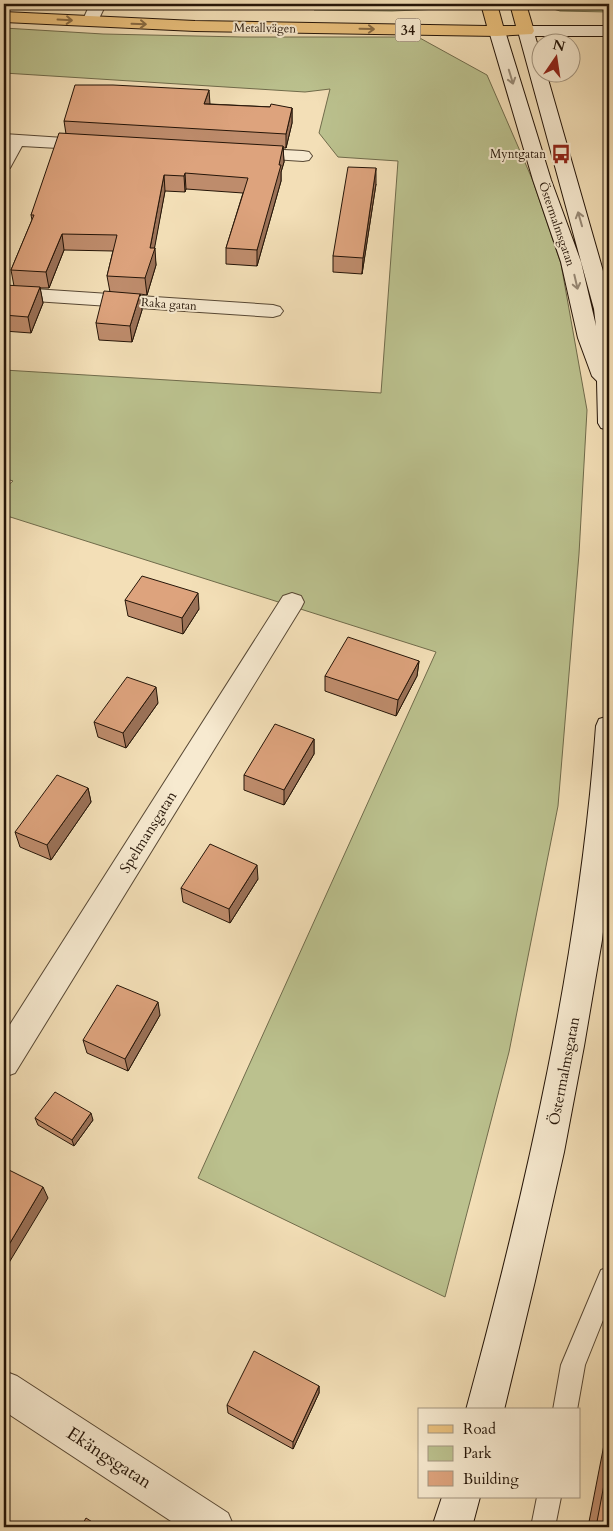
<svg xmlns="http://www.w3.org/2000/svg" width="613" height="1531" viewBox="0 0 613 1531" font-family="Cardo,serif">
  <rect width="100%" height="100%" fill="#f3dfb7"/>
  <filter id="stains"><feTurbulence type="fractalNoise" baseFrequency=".004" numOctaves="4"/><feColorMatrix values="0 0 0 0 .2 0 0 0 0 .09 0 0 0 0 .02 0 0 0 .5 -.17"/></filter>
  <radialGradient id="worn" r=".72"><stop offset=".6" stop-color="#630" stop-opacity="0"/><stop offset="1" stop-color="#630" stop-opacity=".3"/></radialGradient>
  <path fill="#bbc18e" stroke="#706b4b" d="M316 4H465L441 9 392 11 314 10Z
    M537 4H609V12L560 11Z
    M4 28 103 34 242 37H418L487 75 533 181 561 264 587 410 579 554 558 806 509 1052 445 1297 198 1178 436 652 4 515V489L13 481 4 478V370L381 393 398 161 338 157 319 133 330 89 305 92 4 73Z"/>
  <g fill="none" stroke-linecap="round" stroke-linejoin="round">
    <defs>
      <path id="lane" d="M609 1267V1305L585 1365 577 1410H553L561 1365 601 1270Z
        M537 1497H561L555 1527H531Z"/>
      <path id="street" d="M90 4H106L96 25H84L82 22Z
        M4 134 94 140 100 141 103 145 100 149 94 150 22 146 10 168 4 169Z
        M247 148 303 151 309 152 312 156 309 160 303 161 241 157 238 153 241 149Z
        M4 287 273 305 280 307 283 311 280 315 273 317 4 299Z
        M292 593 301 596 304 602 301 608 15 1073 4 1077V1034L283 596Z
        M4 1371 17 1376 228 1513 234 1527H180L4 1411Z"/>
      <path id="secondary" d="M497 26 503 28 505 31 551 180 581 262 596 326 594 309 518 31 520 28 526 26H609V36H535L540 53V72H546L609 292V430L601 428 598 423 597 381 592 376 578 338 561 262 533 180 489 31 491 28Z
        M609 716V884L602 940 584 1046 564 1152 535 1281 504 1410H466C527 1186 579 958 596 726L599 719Z
        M442 1497H480L472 1527H432Z"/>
      <path id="primary" d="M481 4H497L503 26H516L510 4H526L534 31 532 34 497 36 195 31 4 22V12L195 21 487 26Z"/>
    </defs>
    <use href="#lane" stroke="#584834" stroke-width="2"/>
    <use href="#street" stroke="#584834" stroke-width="2"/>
    <use href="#secondary" stroke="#251508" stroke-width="2"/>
    <use href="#primary" stroke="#251508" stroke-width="2"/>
    <use href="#lane" fill="#f7ead0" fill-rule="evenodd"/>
    <use href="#street" fill="#f7ead0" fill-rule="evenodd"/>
    <use href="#secondary" fill="#f7ead0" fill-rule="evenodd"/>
    <use href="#primary" fill="#eac07c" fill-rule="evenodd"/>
  </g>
  <path fill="#be8c6c" stroke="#251508" d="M210 104 292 108V123L286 148H283L284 162 281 172V181L257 266 226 264V248L243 193 186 189 185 192 165 191 154 248 156 265 147 295 140 294 142 310 132 342 99 340 96 323 110 292 107 276 113 251 64 250 49 288H40L43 303 31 333 4 331V286H14L11 270 32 220 31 215 66 134 64 121Z
    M376 184 362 274 333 272V256Z
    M125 600 199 609 183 634 128 616Z
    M419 661 417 676 396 716 325 691V676Z
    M158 703 126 748 98 737 94 722Z
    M314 739V754L284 805 244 790V775Z
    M88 788 91 802 51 860 20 847 15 832Z
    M258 879 230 923 183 902 181 888Z
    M160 1015 128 1071 87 1053 83 1040Z
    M35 1118 93 1120 74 1146 38 1125Z
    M319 1386V1393L293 1449 228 1413 227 1405Z
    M609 1419V1527H588Z"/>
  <path fill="#9b7258" stroke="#251508" d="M209 90 210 104H204Z
    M292 108V123L286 148V134Z
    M283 146 284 162 281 172V181L257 266V250Z
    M376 168V184L362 274 363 258Z
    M185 173 186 189 185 192 184 176Z
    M164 175 165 191 154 251 155 248 156 265 147 295 145 278 150 248Z
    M62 234 64 250 49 288 46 272Z
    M40 287 43 303 31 333 28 317Z
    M140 294 142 310 132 342 130 326Z
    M4 538 7 551 4 555Z
    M198 593 199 609 183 634 182 618Z
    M419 661 417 676 396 716 398 700Z
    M156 687 158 703 126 748 123 733Z
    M314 739V754L284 805V790Z
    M88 788 91 802 51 860 47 845Z
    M257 865 258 879 230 923 229 909Z
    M4 921 8 933 4 940Z
    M158 1002 160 1015 128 1071 125 1059Z
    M91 1113 93 1120 74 1146 72 1140Z
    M43 1187 48 1198 7 1266 4 1260V1253Z
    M319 1386V1393L293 1449V1442Z"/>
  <path fill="#dda37d" stroke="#251508" d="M75 85H113L209 90 204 104 270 107 271 104 292 108 286 134 64 121Z
    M59 133 283 146 279 165H281L257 250 226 248 248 178 185 173 184 176 164 175 150 248H155L145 278 107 276 117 235 62 234 46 272 11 270 34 215H31Z
    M348 167 376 168 363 258 333 256Z
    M4 285 40 287 28 317 4 315Z
    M104 291 140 294 130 326 96 323Z
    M142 576 198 593 182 618 125 600Z
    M348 637 419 661 398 700 325 676Z
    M127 677 156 687 123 733 94 722Z
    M275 724 314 739 284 790 244 775Z
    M57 775 88 788 47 845 15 832Z
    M210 844 257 865 229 909 181 888Z
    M117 985 158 1002 125 1059 83 1040Z
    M55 1092 91 1113 72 1140 35 1118Z
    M5 1168 43 1187 4 1253V1169Z
    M254 1351 319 1386 293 1442 227 1405Z
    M609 1458V1527H596Z
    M86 1518 100 1527H81Z"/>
  <defs><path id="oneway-shaft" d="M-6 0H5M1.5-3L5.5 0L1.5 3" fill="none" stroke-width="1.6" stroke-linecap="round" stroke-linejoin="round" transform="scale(1.25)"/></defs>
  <g stroke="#886a42">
    <use href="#oneway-shaft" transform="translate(65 20) rotate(3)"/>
    <use href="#oneway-shaft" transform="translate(139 24) rotate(2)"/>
    <use href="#oneway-shaft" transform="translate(367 29) rotate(1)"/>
  </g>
  <g stroke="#988a76">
    <use href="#oneway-shaft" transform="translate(511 77) rotate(73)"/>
    <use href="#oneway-shaft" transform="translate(580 219) rotate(-106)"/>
    <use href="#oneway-shaft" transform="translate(576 282) rotate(77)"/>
  </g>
  <defs>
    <symbol id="bus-bare" viewBox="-9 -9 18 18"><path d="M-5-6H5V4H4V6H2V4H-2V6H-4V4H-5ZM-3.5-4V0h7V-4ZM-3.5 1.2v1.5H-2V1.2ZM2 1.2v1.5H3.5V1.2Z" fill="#8f2418" stroke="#f7ead0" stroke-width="2.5" paint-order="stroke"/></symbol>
  </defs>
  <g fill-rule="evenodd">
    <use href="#bus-bare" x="547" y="140" width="28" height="28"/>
  </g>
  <g text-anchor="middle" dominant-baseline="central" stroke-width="4" stroke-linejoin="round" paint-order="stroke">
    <g font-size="12" fill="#251508" stroke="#f7ead0">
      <text transform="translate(265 28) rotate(1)">Metallvägen</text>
      <text transform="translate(557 224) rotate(71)">Östermalmsgatan</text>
      <text transform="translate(169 304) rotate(4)">Raka gatan</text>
    </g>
    <g font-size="12" fill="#251508" stroke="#f7ead0" text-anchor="end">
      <text x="546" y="154">Myntgatan</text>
    </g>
    <rect fill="#f7ead0" stroke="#645544" stroke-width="1" x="395.5" y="18.5" width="25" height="23" rx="4"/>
    <g font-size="14" font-weight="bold" fill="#251508">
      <text x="408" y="30">34</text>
    </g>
    <g font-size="15" fill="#251508" stroke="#f7ead0">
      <text transform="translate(148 832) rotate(-58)">Spelmansgatan</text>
      <text transform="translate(564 1071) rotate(-79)">Östermalmsgatan</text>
    </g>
    <g font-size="18" fill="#251508" stroke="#f7ead0">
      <text transform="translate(109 1458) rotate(33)">Ekängsgatan</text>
    </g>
  </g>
  <rect width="613" height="1531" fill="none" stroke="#f3dfb7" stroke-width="20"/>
  <rect x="5" y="5" width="603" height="1521" fill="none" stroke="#251508" stroke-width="2.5"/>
  <rect x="10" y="10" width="593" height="1511" fill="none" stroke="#251508"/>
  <rect x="418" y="1408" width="162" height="90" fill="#f7ead0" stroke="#a39580"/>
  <rect x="428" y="1425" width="25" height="8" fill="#eac07c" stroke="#a39580"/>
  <text x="463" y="1434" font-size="15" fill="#251508">Road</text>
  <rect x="428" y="1446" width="25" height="15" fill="#bbc18e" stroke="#a39580"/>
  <text x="463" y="1458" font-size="15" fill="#251508">Park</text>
  <rect x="428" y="1471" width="25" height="15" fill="#dda37d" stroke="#a39580"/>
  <text x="463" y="1484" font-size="15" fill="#251508">Building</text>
  <g transform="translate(556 58) rotate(13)"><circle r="24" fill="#f7ead0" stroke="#a39580"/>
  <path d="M0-4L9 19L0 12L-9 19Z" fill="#8f2418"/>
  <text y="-8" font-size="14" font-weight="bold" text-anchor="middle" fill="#251508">N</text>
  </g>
  <rect width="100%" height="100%" filter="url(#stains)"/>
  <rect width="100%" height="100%" fill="url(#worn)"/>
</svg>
